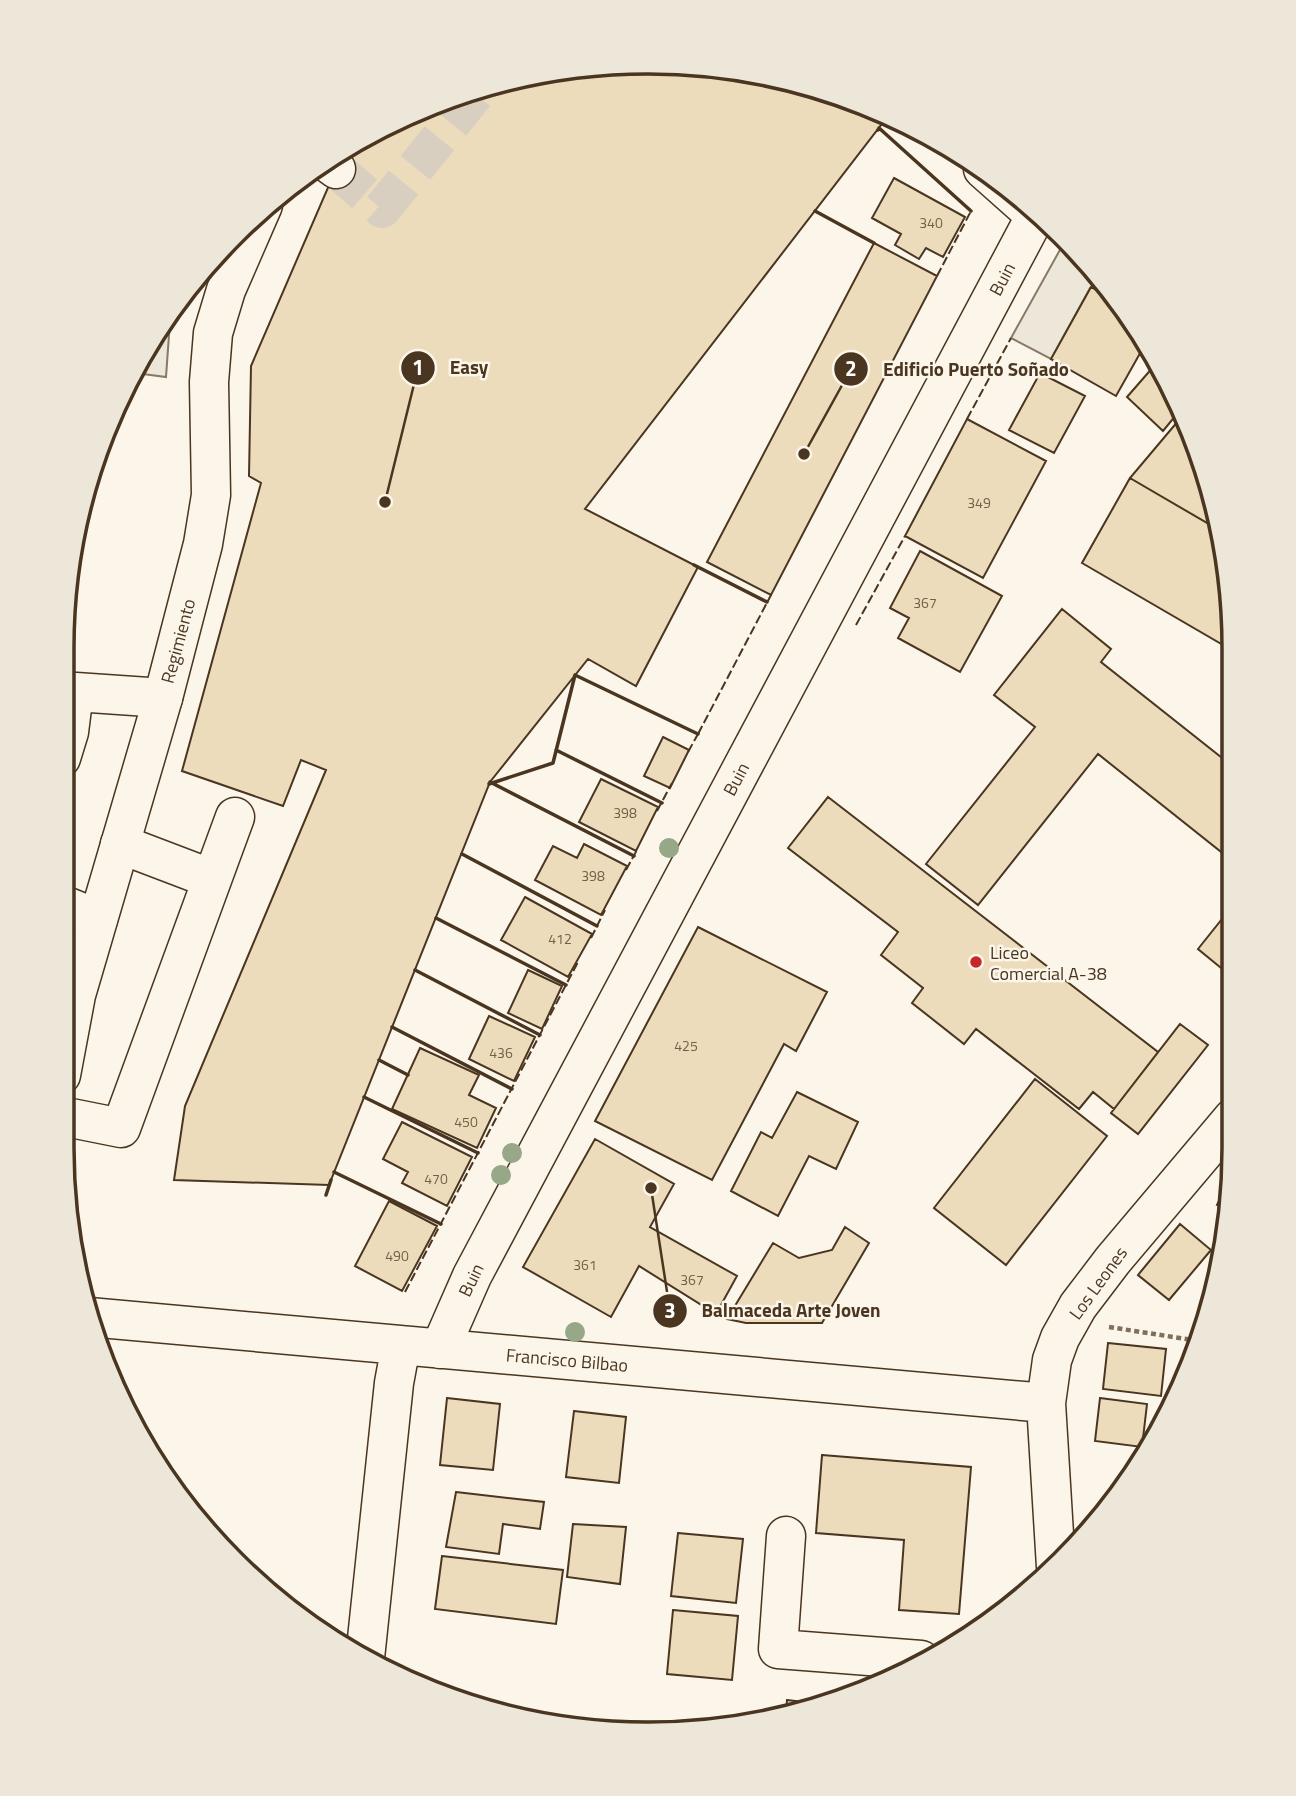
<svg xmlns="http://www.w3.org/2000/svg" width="1296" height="1796" viewBox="0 0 1296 1796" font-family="'Titillium Web',sans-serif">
  <rect width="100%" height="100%" fill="#fbf6e9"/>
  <path fill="#ede7d9" stroke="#887966" stroke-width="2" d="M1066 239 1089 261 1114 300 1090 288 1051 359 1011 338Z
    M172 315 170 321 166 377 135 373 140 354Z"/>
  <path fill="#ecdcbc" stroke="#4a3520" stroke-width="2" d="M687 63 800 81 902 120 896 128 885 120 585 509 698 567 636 686 588 659 490 782 329 1185 174 1180 185 1106 326 770 301 760 283 806 182 771 261 483 249 476 251 366 336 169 364 136 460 92 572 66Z
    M894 178 965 217 943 257 926 248 919 259 895 245 901 234 872 218Z
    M874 243 937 276 771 595 707 562Z
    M1091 287 1114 300 1143 348 1116 396 1051 359Z
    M1154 366 1181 409 1163 431 1127 397Z
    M1040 373 1085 396 1054 453 1009 430Z
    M1184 414 1190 423 1219 530 1130 478Z
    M967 419 1046 461 983 578 905 536Z
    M1130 478 1219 530 1230 571V649L1082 563Z
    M920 551 1002 596 960 672 898 638 909 618 890 608Z
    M1062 609 1111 649 1101 662 1231 765V847L1225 855 1098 754 978 905 926 864 1035 727 994 695Z
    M663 737 689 750 670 788 644 776Z
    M601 779 658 807 636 851 579 822Z
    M828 797 1158 1052 1114 1109 1093 1092 1079 1109 976 1029 964 1044 912 1003 923 988 881 955 898 932 788 848Z
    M584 844 627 866 601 915 535 880 553 846 577 858Z
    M525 897 592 934 568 977 501 940Z
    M1230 909 1232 910V977L1198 949Z
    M698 927 827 992 796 1051 784 1044 712 1180 595 1121Z
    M528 970 562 986 542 1029 508 1013Z
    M489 1016 535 1037 514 1081 469 1059Z
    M1180 1024 1208 1045 1138 1134 1111 1113Z
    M420 1048 479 1075 469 1095 496 1108 477 1148 392 1109Z
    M1035 1079 1107 1136 1006 1265 934 1208Z
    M797 1092 858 1122 836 1169 809 1156 778 1216 731 1191 761 1132 772 1138Z
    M402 1122 472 1157 447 1206 402 1183 408 1172 383 1159Z
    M595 1139 674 1184 650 1227 737 1276 716 1314 639 1266 611 1317 523 1267Z
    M1233 1172 1234 1186 1230 1209 1217 1205Z
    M389 1201 437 1226 402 1291 355 1266Z
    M1180 1224 1211 1250 1169 1300 1138 1275Z
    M845 1227 869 1243 822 1323H746L727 1319 773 1243 799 1258 832 1250Z
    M1108 1343 1166 1349 1161 1396 1103 1389Z
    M447 1398 500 1404 493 1470 440 1465Z
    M1100 1398 1147 1404 1142 1447 1095 1441Z
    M574 1411 626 1417 619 1483 566 1477Z
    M822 1455 971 1467 959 1614 899 1610 904 1540 816 1533Z
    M456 1492 544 1502 540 1529 503 1524 499 1554 446 1547Z
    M573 1524 626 1527 620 1584 567 1577Z
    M678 1533 743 1539 736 1603 671 1596Z
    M442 1556 563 1570 556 1624 435 1609Z
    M673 1610 738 1616 732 1680 667 1674Z
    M787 1700 821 1704 786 1713Z"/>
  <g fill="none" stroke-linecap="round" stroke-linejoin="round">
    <path stroke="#d8cfc1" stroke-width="38" stroke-dasharray="38 19" stroke-linecap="butt" d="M336 169 382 209 481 87"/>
    <defs>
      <path id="minor" d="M325 161 336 169
        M983 169 1036 216
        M61 691 163 698
        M61 758 69 732 74 692
        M120 844 212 879
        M61 904 98 919
        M61 1116 121 1128 235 817
        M89 1317 1046 1403
        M440 1349 472 1276 1037 213
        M786 1536 778 1649 921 1660
        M1056 1567 1046 1403 1052 1360 1060 1338 1078 1306 1113 1260 1233 1118
        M365 1658 394 1383 401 1345"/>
      <path id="major" d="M61 1075 76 995 163 698 203 544 211 495 209 382 213 333 226 290 263 205"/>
    </defs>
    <use href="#minor" stroke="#4a3520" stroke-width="41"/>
    <use href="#major" stroke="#4a3520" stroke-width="41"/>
    <path stroke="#7f6f5c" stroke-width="4.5" stroke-dasharray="5 3.5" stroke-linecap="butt" d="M1109 1327 1199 1341"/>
    <use href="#minor" stroke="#fbf6e9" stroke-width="38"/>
    <use href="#major" stroke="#fbf6e9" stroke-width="38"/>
    <path stroke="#4a3520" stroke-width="2" stroke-dasharray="9 3.5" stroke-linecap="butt" d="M937 276 971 211
      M967 419 1011 338
      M856 625 905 536
      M698 734 771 595
      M688 752 698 734
      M657 811 672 783
      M626 870 638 848
      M591 938 605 910
      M405 1292 579 960"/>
    <path stroke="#4a3520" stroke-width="3.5" d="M878 130 879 128 971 211
      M815 211 874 243
      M694 565 767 602
      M556 750 662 803
      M490 782 634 856
      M489 784 553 763 575 675 698 734
      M462 854 597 926
      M436 918 566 985
      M415 970 540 1035
      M392 1027 512 1089
      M379 1060 408 1075
      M364 1097 478 1153
      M334 1172 441 1224
      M326 1195 331 1180"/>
  </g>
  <g fill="#96a887">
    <circle cx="669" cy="848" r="10"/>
    <circle cx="512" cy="1153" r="10"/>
    <circle cx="501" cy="1175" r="10"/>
    <circle cx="575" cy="1332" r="10"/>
  </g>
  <circle fill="#c62828" stroke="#fbf6e9" stroke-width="2.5" cx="976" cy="962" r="7"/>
  <g text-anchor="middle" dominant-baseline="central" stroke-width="5" stroke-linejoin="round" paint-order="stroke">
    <g font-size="14" fill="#725f47">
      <text x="931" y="222">340</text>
      <text x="979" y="502">349</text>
      <text x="925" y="602">367</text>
      <text x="625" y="812">398</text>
      <text x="593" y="875">398</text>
      <text x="560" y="938">412</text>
      <text x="686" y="1045">425</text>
      <text x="501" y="1052">436</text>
      <text x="466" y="1121">450</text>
      <text x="436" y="1178">470</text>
      <text x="397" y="1255">490</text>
      <text x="585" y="1264">361</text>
      <text x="692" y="1279">367</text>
    </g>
    <g font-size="18" fill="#4a3520" stroke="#fbf6e9">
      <text transform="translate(1002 279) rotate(-62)">Buin</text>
      <text transform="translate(178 641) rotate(-75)">Regimiento</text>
      <text transform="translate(736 779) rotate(-62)">Buin</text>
      <text transform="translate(471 1280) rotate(-64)">Buin</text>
      <text transform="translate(1098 1283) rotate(-54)">Los Leones</text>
      <text transform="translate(567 1360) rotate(5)">Francisco Bilbao</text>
    </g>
    <g font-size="18" fill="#4a3520" stroke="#fbf6e9" text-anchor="start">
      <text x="990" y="952">Liceo<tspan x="990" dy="21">Comercial A-38</tspan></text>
    </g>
  </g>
  <path d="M0 0H1296V1796H0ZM648 74H648A574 574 0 0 1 1222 648V1148A574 574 0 0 1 648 1722H648A574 574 0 0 1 74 1148V648A574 574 0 0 1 648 74Z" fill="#ede7d9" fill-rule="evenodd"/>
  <path fill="none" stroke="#4a3520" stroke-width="3.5" d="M648 74H648A574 574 0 0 1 1222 648V1148A574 574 0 0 1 648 1722H648A574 574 0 0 1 74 1148V648A574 574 0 0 1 648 74Z"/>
  <path fill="none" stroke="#4a3520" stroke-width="2.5" d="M385 502L418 368M804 454L851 369M651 1188L670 1311"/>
  <g fill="#4a3520" stroke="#fbf6e9" stroke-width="2.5">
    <circle cx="385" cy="502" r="7"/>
    <circle cx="804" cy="454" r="7"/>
    <circle cx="651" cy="1188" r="7"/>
    <circle cx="418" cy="368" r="18"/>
    <circle cx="851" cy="369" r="18"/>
    <circle cx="670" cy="1311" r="18"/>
  </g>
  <g font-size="21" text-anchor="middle" font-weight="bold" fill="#fff">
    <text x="418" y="375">1</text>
    <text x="851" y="376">2</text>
    <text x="670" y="1318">3</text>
  </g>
  <g font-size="19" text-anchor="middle" font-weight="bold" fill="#4a3520" stroke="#fbf6e9" stroke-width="5" stroke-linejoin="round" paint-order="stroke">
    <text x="469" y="374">Easy</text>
    <text x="976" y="376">Edificio Puerto Soñado</text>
    <text x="791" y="1317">Balmaceda Arte Joven</text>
  </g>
</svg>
